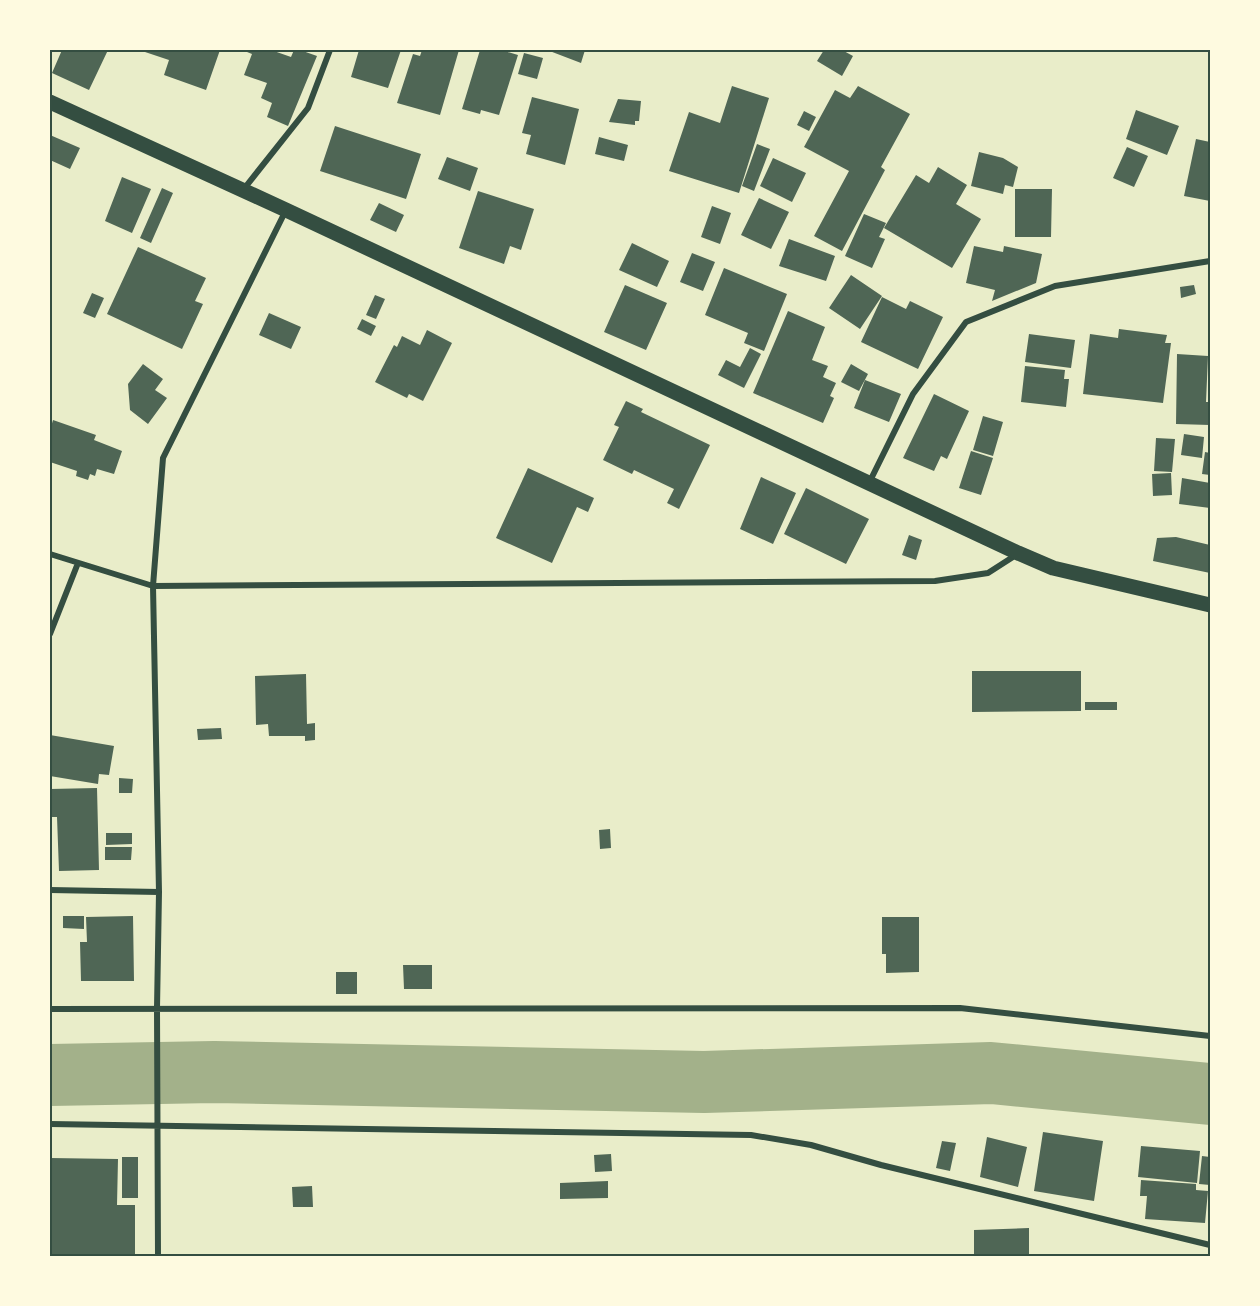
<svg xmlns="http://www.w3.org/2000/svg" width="1260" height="1306" viewBox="0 0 1260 1306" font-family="Merriweather,serif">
  <rect width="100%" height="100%" fill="#e9edc9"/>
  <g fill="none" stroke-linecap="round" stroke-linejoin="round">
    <path stroke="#a3b18a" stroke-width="62" d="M50 1075 214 1072 704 1082 991 1073 1210 1094"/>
  </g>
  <path fill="#4f6655" d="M62 50H108L89 90 52 73Z
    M139 50H220L206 90 164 75 169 60Z
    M249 50H271L291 57 294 50H300L317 56 288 126 267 117 272 103 261 98 267 83 244 75 252 54 247 52Z
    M359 50H401L388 88 351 77Z
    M422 50H459L440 115 397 103 413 54 420 56Z
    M480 50H501L518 55 499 115 481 110 480 114 462 109Z
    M547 50H585L581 63Z
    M824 50H842L853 56 842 76 817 61Z
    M524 53 543 58 537 79 518 74Z
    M732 86 769 98 739 193 669 171 689 112 720 123Z
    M858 86 910 114 881 167 885 170 842 251 814 236 849 171 804 147 835 90 850 98Z
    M532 97 579 109 565 165 526 154 531 135 522 133Z
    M618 99 641 101 639 121H635V125L609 122Z
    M1136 110 1179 126 1167 155 1126 139Z
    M804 111 816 117 809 131 797 125Z
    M335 126 421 154 406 199 320 171Z
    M50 135 80 148 70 169 50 160Z
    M599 137 628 145 624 161 595 154Z
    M1196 139 1210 142V201L1184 196Z
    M757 144 770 149 754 191 742 186Z
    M1127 147 1148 156 1134 187 1113 178Z
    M979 152 1003 158 1018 167 1013 187 1005 185 1003 194 971 186Z
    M447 157 478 168 470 191 438 179Z
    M773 158 806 173 792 202 760 186Z
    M938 167 967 185 956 204 981 219 952 268 884 228 916 175 929 183Z
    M122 177 151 189 132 233 105 221Z
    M162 188 173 193 151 243 140 238Z
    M1015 189H1052L1051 237H1015Z
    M478 191 534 209 521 250 510 246 504 264 459 248Z
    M759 198 789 212 771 249 741 235Z
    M379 203 404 215 396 232 370 220Z
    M712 206 731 213 720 244 701 237Z
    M864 214 886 223 879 237 885 239 872 268 845 256Z
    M789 239 835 256 826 281 779 266Z
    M632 243 669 261 657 287 619 270Z
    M974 246 1003 252 1004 246 1042 254 1036 283 992 301 995 290 966 283Z
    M138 247 206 278 195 301 203 304 182 349 107 314Z
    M692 253 715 262 703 291 680 282Z
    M724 268 787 294 764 351 744 343 748 333 705 315Z
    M851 275 882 296 860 329 829 308Z
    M625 285 667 303 646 350 604 332Z
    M1194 285 1196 294 1181 298 1180 287Z
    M92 293 104 298 95 318 83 313Z
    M375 295 385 299 376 319 366 315Z
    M882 297 906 309 910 301 943 317 918 369 861 342Z
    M788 311 825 327 812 360 828 366 823 377 836 383 830 396 834 398 823 423 753 393Z
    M269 313 301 327 291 349 259 335Z
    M362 319 376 326 371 336 357 329Z
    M1119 329 1167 335 1165 343H1171L1163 403 1083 394 1090 334 1118 338Z
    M427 330 452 343 423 401 409 394 407 398 375 382 394 345 397 347 402 336 420 345Z
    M1029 334 1075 340 1071 368 1025 362Z
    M750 348 761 354 744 388 718 375 726 360 740 367Z
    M1177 354 1208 356 1206 402H1210V425L1176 424Z
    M143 364 163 379 155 390 167 398 148 424 130 410 128 384Z
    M851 364 868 374 859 391 841 382Z
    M1025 366 1065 370 1064 379H1069L1066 407 1021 402Z
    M865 380 901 394 889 422 854 408Z
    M934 394 969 411 947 459 941 456 934 471 903 458Z
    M626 401 643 409 641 412 710 445 679 509 667 503 674 489 634 470 632 474 603 460 619 427 614 425Z
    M983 416 1003 422 993 456 973 450Z
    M53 420 96 435 94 440 122 451 114 474 97 469 95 476 90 474 88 480 76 476 77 471 50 462V430Z
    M1184 434 1204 437 1202 458 1181 455Z
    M1156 438 1175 439 1172 472 1154 471Z
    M971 451 993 458 981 495 959 488Z
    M1205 452 1210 453V475L1202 474Z
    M528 468 594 498 588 512 577 507 552 563 496 538Z
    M1171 473 1172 495 1153 496 1152 474Z
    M761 477 796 493 773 544 740 529Z
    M1182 478 1210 483V508L1179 504Z
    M806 488 869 519 846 564 784 534Z
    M909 535 922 540 916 560 902 555Z
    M1176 537 1210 545V573L1153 561 1157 538Z
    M972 671H1081V711L972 712Z
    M306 674 307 724 315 723V740L305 741V736H269L268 724 256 725 255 676Z
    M1085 702H1117V710H1085Z
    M221 728 222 739 198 740 197 729Z
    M50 735 114 746 109 775 99 774 98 784 50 776Z
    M119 778 133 779 132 793H119Z
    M97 788 99 870 59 871 57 817H50V789Z
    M610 829 611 848 600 849 599 830Z
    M106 833H132V844L106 845Z
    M105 847H132L131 860H105Z
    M63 916H84V929L63 928Z
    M133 916 134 981H81L80 942H87L86 917Z
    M882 917H919V972L886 973V954H882Z
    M403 965H432V989H404Z
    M336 972H357V994H336Z
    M1043 1132 1103 1141 1094 1201 1034 1191Z
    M987 1137 1027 1147 1018 1187 980 1177Z
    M942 1141 956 1143 950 1171 936 1168Z
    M1141 1146 1200 1151 1197 1183 1138 1177Z
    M611 1154 612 1171 595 1172 594 1155Z
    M1202 1156 1210 1157V1185L1199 1184Z
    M122 1157H138V1198H122Z
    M50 1158 118 1159 117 1205H135V1256H50Z
    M1141 1180 1196 1184V1190L1208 1191 1205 1223 1145 1219 1147 1196H1140Z
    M608 1181V1198L560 1199V1183Z
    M312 1186 313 1207H293L292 1187Z
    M1029 1228V1256H974V1230Z"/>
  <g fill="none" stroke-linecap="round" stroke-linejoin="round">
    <path stroke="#344e41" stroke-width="6" d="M243 190 308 108 330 50
      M870 481 913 394 966 322 1055 286 1210 261
      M50 554 153 586 935 581 988 573 1016 555
      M50 634 78 563
      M50 890 159 892
      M50 1009 960 1008 1210 1036
      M50 1124 751 1135 811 1145 881 1165 1210 1245
      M158 1256 157 1008 159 892 153 586 163 458 286 210"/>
    <path stroke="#344e41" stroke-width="15" d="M50 102 286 210 1018 553 1053 568 1210 605"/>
  </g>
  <rect width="1260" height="1306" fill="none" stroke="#fefae0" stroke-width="102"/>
  <rect x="51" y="51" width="1158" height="1204" fill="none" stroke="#344e41" stroke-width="2"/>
</svg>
